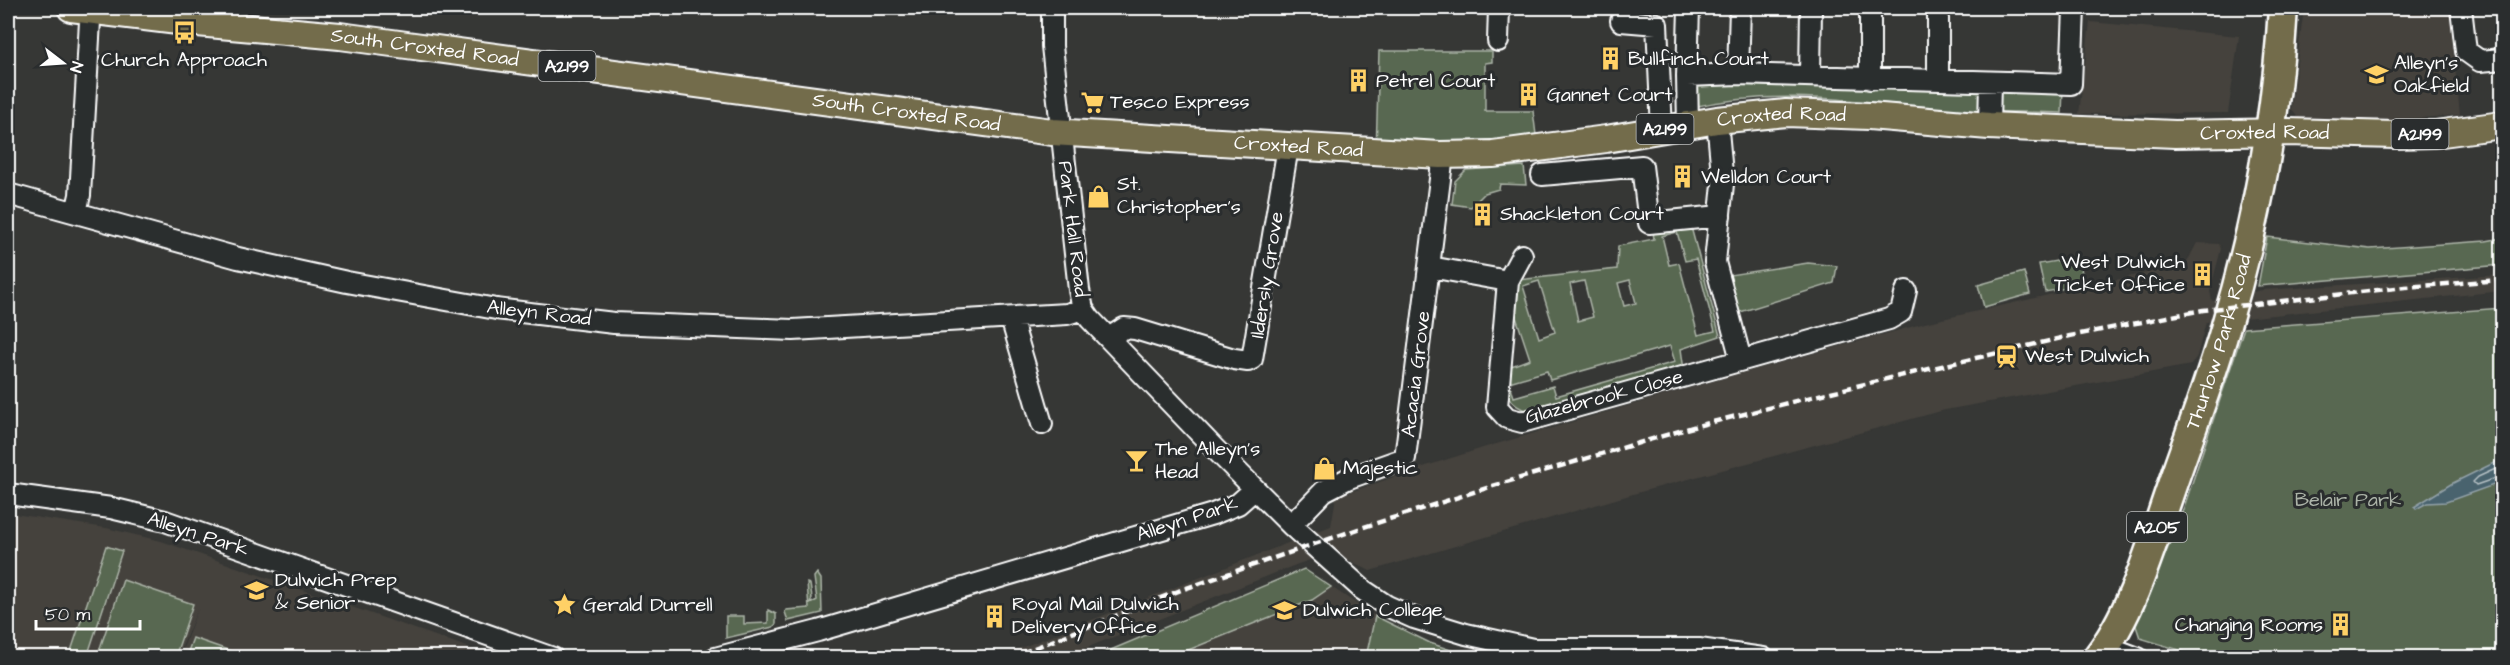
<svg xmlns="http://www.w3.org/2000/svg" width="2510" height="665" viewBox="0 0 2510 665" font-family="'Architects Daughter',sans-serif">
  <rect width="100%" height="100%" fill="#363735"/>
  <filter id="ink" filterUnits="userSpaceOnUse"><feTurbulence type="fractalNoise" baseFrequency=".0167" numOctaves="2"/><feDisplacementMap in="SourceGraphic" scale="12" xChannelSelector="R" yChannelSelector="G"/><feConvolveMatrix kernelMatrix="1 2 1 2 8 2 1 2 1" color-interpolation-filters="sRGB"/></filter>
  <g filter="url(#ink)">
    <path fill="#45423d" d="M2304 8H2449L2460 115 2391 120H2300L2291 109Z
      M2090 22 2239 36 2228 113 2079 114Z
      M2197 243 2219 244 2221 249 2210 291 2212 301 2262 290 2502 275V291L2206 322 2197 356 2191 365 1945 410 1633 494 1370 571 1334 552 1298 564 1063 657 995 658 1331 526 1336 497 1420 468 1486 447 1738 374 1929 322 2186 264Z
      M8 513 106 528 161 541 470 648 484 657H180L198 608 178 657H8Z
      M1304 569 1372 614 1430 643 1471 657 1094 658Z"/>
    <path fill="#596851" stroke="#acb4a8" stroke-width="1.5" fill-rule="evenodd" d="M1379 51H1492V62L1485 63V111H1533L1537 143 1376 152Z
      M1738 80 2063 89 2062 113C2033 112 2004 112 1975 111 1881 106 1786 85 1693 107L1695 83Z
      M1524 166 1526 185 1500 184 1499 189 1485 193 1471 207 1452 204 1455 181 1466 170Z
      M1691 227 1720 336 1681 349 1684 370 1530 412C1504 403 1506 393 1506 368L1530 359 1513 308 1518 280 1617 269 1618 246 1654 239 1653 232ZM1677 232 1685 261 1696 259 1715 331 1698 335 1679 263 1669 265 1662 236ZM1630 280 1636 303 1624 306 1618 283ZM1539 281 1555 332 1539 338 1523 286ZM1584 281 1593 317 1578 321 1570 284ZM1670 346 1675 362 1556 396 1553 386 1514 397 1509 382 1547 371 1550 380Z
      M2267 237 2370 249 2486 241 2502 238V265L2258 286Z
      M2079 257 2084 285 2045 292 2039 264Z
      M1808 263 1837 266 1834 283 1737 313 1729 275Z
      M2024 272 2030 294 1984 307 1978 285Z
      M2502 308V657H2202L2140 638 2136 626 2139 614 2178 525 2244 328Z
      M106 546 122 551 87 657H69Z
      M1304 569 1331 587 1312 600 1171 657H1094Z
      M817 573 821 579 822 613 788 621 785 612 786 610 809 608 807 583 810 584 812 598 810 604 817 600 814 577Z
      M123 580 193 604 175 657H97Z
      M768 610 776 614V624L773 627 726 638V616H744V624L768 623Z
      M1375 616 1430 643 1471 657H1366Z
      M193 638 245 656V657H186Z"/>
    <path fill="#49636e" stroke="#92a1a8" stroke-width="1.5" d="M2502 459V482L2446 502 2427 503 2416 509 2414 507 2451 484Z"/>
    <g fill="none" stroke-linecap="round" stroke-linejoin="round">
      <path stroke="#b6c1c5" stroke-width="1.5" d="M2502 466 2478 477 2473 482 2476 485 2502 476"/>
      <defs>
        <path id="minor" d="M1052 8V46L1079 290 1083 309 1090 319 1215 449 1291 525 1363 590 1387 606 1414 618 1466 634 1533 649H1699L1763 658
          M2461 8 2466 51 2480 61 2502 59
          M1621 21 1657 24 1662 130
          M1498 41 1499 8
          M1738 74 1740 8
          M1687 76 1689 8
          M1810 76 1811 8
          M1870 79V8
          M1938 80V8
          M1717 120 1723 184 1715 262 1741 360
          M1688 125 1687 76 1738 74 2071 84 2074 8
          M1989 126 1990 82
          M1542 175 1642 166 1649 223 1720 216
          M8 194 238 258 347 282 496 309 614 323 793 330 1067 314 1083 309
          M76 212 80 195 90 21 93 10
          M1430 267 1508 281 1497 407 1507 418 1522 422 1889 319 1901 312 1906 291
          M1508 281 1522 255
          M1011 318 1042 424
          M1109 338 1124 328 1135 329 1234 359 1248 361 1252 359 1288 147
          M8 494 111 508 165 521 553 658
          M1291 525 1324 491 1349 478 1405 458 1443 155
          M2106 646 2138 658
          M715 658 818 631 1213 514 1238 504 1255 489"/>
        <g id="major">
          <path id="s1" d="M71 8 186 22 340 36 1052 132 1440 155 1493 154 1606 139 1717 120 1786 113 1869 116 1989 126 2175 134 2288 132 2394 135 2435 134 2502 125"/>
        </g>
        <g id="highway">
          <path id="s2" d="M2097 658C2133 612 2152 543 2171 488 2189 435 2210 382 2225 329 2256 225 2277 116 2283 8"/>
        </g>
      </defs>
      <use href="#minor" stroke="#fff" stroke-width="24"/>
      <use href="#major" stroke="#fff" stroke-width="30"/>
      <use href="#highway" stroke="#fff" stroke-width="33"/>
      <use href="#minor" stroke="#2a2d2e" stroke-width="20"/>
      <use href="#major" stroke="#736c4b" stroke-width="26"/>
      <use href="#highway" stroke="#736c4b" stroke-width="28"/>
      <path stroke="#fff" stroke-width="4.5" stroke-dasharray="9 4.5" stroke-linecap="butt" d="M1009 658 1181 590 1361 528 1493 486 1693 427 1831 392 2070 336 2203 310 2405 287 2502 280"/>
    </g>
  </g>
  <defs>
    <symbol id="bus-bare" viewBox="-9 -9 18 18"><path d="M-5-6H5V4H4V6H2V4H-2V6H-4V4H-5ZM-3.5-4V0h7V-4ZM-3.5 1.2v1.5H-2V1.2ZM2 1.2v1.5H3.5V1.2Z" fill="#ffd166" stroke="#2a2d2e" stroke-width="2.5" paint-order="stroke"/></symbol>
    <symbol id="building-bare" viewBox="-9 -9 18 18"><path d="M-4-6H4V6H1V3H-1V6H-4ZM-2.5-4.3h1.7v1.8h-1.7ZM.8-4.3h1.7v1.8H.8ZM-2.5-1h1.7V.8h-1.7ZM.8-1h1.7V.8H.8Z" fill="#ffd166" stroke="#2a2d2e" stroke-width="2.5" paint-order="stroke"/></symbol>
    <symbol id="school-bare" viewBox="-9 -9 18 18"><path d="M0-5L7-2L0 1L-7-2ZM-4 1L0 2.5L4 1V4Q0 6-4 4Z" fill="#ffd166" stroke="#2a2d2e" stroke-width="2.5" paint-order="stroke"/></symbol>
    <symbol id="supermarket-bare" viewBox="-9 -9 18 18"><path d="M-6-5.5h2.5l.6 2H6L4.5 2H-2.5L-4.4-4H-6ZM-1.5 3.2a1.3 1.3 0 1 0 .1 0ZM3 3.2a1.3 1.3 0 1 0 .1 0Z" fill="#ffd166" stroke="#2a2d2e" stroke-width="2.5" paint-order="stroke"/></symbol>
    <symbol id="shop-bare" viewBox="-9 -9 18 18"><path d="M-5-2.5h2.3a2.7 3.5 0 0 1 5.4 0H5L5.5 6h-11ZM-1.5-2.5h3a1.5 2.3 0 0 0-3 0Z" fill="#ffd166" stroke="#2a2d2e" stroke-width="2.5" paint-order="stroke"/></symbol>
    <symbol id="station-bare" viewBox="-9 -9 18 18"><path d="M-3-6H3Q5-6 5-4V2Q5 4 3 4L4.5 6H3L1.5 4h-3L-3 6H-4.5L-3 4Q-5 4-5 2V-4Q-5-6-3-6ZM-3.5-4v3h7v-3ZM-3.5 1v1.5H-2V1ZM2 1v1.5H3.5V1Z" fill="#ffd166" stroke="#2a2d2e" stroke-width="2.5" paint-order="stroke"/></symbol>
    <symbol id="bar-bare" viewBox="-9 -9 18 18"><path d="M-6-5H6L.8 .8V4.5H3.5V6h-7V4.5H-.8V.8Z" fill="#ffd166" stroke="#2a2d2e" stroke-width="2.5" paint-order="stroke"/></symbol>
    <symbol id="sight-bare" viewBox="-9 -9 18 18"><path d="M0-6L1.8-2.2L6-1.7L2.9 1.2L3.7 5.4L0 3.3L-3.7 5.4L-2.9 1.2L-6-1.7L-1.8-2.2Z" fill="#ffd166" stroke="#2a2d2e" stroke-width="2.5" paint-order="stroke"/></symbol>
  </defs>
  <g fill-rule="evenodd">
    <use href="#bus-bare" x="168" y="16" width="33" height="33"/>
    <use href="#building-bare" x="1594" y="42" width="33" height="33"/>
    <use href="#school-bare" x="2360" y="58" width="33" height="33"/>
    <use href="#building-bare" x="1342" y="64" width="33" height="33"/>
    <use href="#building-bare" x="1512" y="78" width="33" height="33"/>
    <use href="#supermarket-bare" x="1076" y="86" width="33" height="33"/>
    <use href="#building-bare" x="1666" y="160" width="33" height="33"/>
    <use href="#shop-bare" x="1082" y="180" width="33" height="33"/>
    <use href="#building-bare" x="1466" y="198" width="33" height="33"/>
    <use href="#building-bare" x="2186" y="258" width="33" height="33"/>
    <use href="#station-bare" x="1990" y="340" width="33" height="33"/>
    <use href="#bar-bare" x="1120" y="444" width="33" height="33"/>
    <use href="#shop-bare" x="1308" y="452" width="33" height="33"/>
    <use href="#school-bare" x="240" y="574" width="33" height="33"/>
    <use href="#sight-bare" x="548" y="588" width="33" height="33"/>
    <use href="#school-bare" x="1268" y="594" width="33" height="33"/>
    <use href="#building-bare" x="978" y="600" width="33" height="33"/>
    <use href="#building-bare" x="2324" y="608" width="33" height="33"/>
  </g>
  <g text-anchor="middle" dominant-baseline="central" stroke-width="6" stroke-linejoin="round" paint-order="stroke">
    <g fill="#2a2d2e" stroke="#bfc0c0" stroke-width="1.5">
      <rect x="538.5" y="51" width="57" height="30" rx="4.5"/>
      <rect x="1636.5" y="114" width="57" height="30" rx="4.5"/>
      <rect x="2391.5" y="119" width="57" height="30" rx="4.5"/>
      <rect x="2127" y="512" width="60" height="30" rx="4.5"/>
    </g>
    <g font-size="18" font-weight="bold" fill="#fff">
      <text x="567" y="66">A2199</text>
      <text x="1665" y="129">A2199</text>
      <text x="2420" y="134">A2199</text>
      <text x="2157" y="527">A205</text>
    </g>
    <g font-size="20" fill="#fff" stroke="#2a2d2e">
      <text stroke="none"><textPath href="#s1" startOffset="356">South Croxted Road</textPath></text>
      <text stroke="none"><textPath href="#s1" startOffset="842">South Croxted Road</textPath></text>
      <text stroke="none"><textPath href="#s1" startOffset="1722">Croxted Road</textPath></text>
      <text stroke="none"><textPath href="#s1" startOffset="2206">Croxted Road</textPath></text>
      <text stroke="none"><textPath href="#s1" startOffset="1236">Croxted Road</textPath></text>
      <text transform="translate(1073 229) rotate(83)">Park Hall Road</text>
      <text transform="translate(1267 275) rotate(-81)">Ildersly Grove</text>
      <text transform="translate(539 313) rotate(7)">Alleyn Road</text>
      <text stroke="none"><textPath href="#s2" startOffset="340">Thurlow Park Road</textPath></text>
      <text transform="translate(1416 374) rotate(-83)">Acacia Grove</text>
      <text transform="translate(1604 397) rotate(-15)">Glazebrook Close</text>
      <text transform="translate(1187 519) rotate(-18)">Alleyn Park</text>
      <text transform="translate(198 534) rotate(18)">Alleyn Park</text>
    </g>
    <g font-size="20" fill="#fff" stroke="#2a2d2e" text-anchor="start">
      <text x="1628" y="59">Bullfinch Court</text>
      <text x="184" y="60" text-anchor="middle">Church Approach</text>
      <text x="2394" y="63">Alleyn's<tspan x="2394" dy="23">Oakfield</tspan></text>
      <text x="1376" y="81">Petrel Court</text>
      <text x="1547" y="95">Gannet Court</text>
      <text x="1110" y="102">Tesco Express</text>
      <text x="1701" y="177">Welldon Court</text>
      <text x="1117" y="184">St.<tspan x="1117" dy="23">Christopher's</tspan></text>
      <text x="1500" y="214">Shackleton Court</text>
      <text x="2185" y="262" text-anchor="end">West Dulwich<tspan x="2185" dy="23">Ticket Office</tspan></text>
      <text x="2025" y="356">West Dulwich</text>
      <text x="1155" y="449">The Alleyn's<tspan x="1155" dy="23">Head</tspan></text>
      <text x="1343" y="468">Majestic</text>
      <text x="275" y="580">Dulwich Prep<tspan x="275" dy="23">&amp; Senior</tspan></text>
      <text x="1012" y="604">Royal Mail Dulwich<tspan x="1012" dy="23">Delivery Office</tspan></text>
      <text x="583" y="605">Gerald Durrell</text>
      <text x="1303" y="610">Dulwich College</text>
      <text x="2323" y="625" text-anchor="end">Changing Rooms</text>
    </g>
    <g font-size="20" fill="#acb4a8" stroke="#2a2d2e">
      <text x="2348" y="500">Belair Park</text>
    </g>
  </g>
  <rect width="2510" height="665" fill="none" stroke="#2a2d2e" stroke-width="30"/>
  <rect x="15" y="15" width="2480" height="635" fill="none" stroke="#fff" stroke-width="2" filter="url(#ink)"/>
  <g transform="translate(63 63) rotate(107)" stroke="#2a2d2e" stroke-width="4.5" paint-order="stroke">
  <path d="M0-4.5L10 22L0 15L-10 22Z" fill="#ffffff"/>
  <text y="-9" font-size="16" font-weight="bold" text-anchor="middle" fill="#ffffff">N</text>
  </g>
  <path d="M36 620v9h104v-9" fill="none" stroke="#ffffff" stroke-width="3"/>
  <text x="45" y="620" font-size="18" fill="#ffffff" stroke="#2a2d2e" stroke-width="4.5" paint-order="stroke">50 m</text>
</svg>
